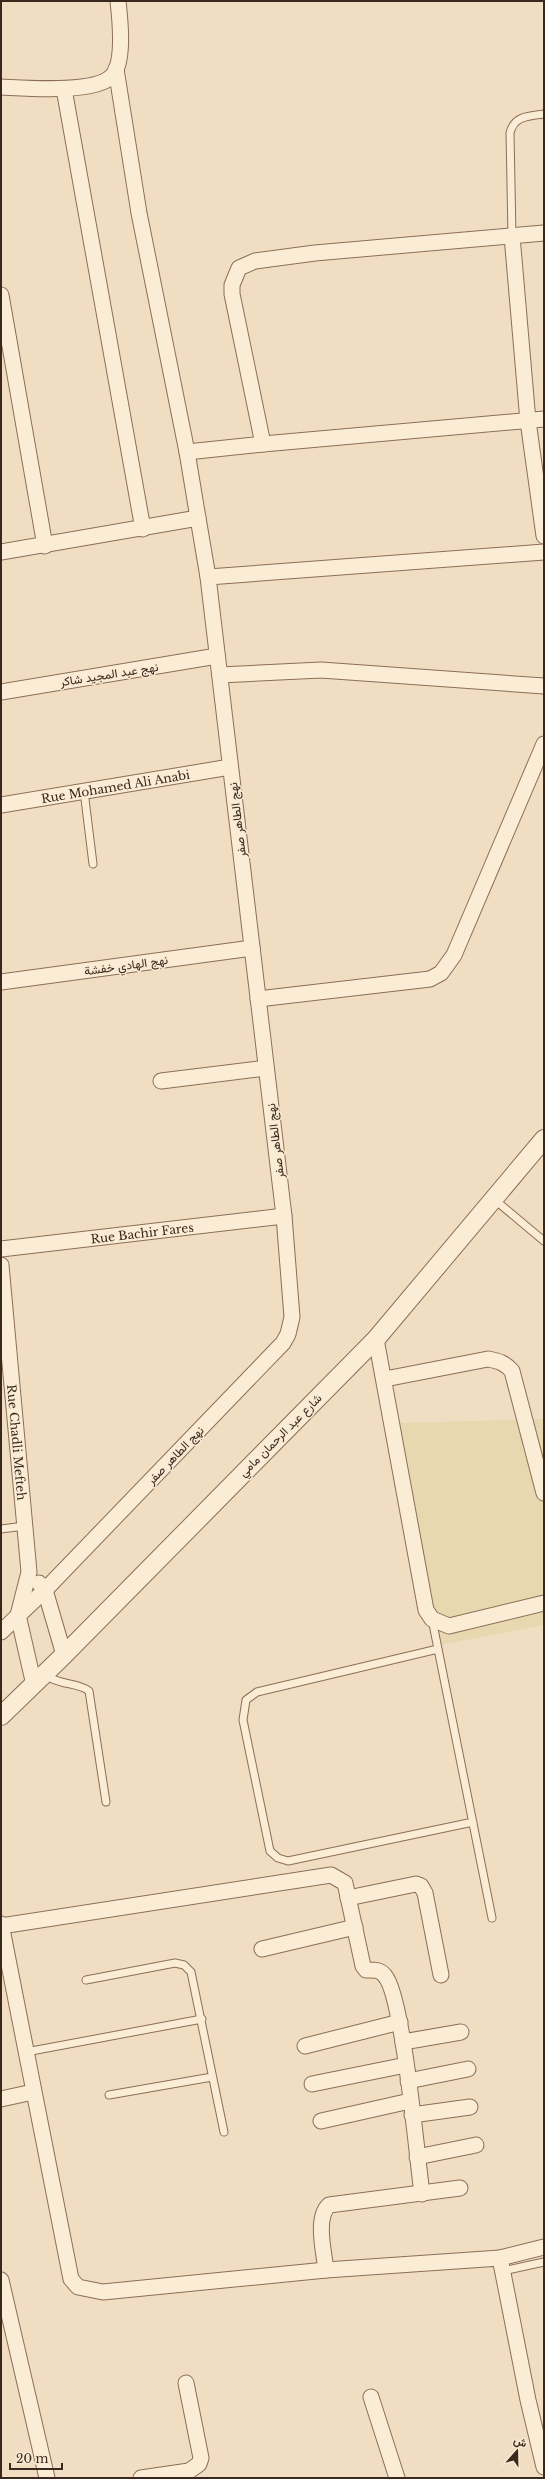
<svg xmlns="http://www.w3.org/2000/svg" width="545" height="2479" viewBox="0 0 545 2479" font-family="'Libre Baskerville',Vazirmatn,serif">
  <rect width="100%" height="100%" fill="#f1dec2"/>
  <path fill="#e7d8af" d="M544 1419V1625L440 1645 397 1423Z"/>
  <g fill="none" stroke-linecap="round" stroke-linejoin="round">
    <defs>
      <path id="service" d="M512 236 510 133C514 116 528 116 544 114
        M84 791 93 864
        M495 1200 544 1241
        M1 1529 25 1526
        M432 1619 492 1918
        M438 1649 257 1692 246 1700 243 1720 270 1851 278 1858 288 1861 473 1822
        M45 1675C61 1686 77 1682 89 1691L106 1802
        M86 1980 175 1963 184 1965 191 1972 224 2132
        M26 2052 202 2019
        M109 2095 212 2077
        M503 2271 544 2262"/>
      <g id="minor">
        <path d="M116 69 139 213 187 452 198 518"/>
        <path d="M1 87C25 88 95 94 112 76 125 62 120 19 118 1"/>
        <path d="M64 89 143 529"/>
        <path d="M544 233 315 253 255 261 239 268 232 285V294L263 444 544 419"/>
        <path d="M512 236 528 421 544 536"/>
        <path d="M1 295 45 546"/>
        <path d="M187 452 263 444"/>
        <path d="M1 552 198 518 208 577 284 1216 292 1317 288 1334 283 1343 45 1590 1 1632"/>
        <path d="M208 577 544 552"/>
        <path d="M220 675 321 670 544 686"/>
        <path d="M1 692 217 656"/>
        <path id="s1" d="M1 805 230 767"/>
        <path d="M1 982 252 948"/>
        <path d="M258 999 430 979 441 973 454 955 544 744"/>
        <path d="M161 1081 266 1068"/>
        <path id="s2" d="M1 1249 284 1216"/>
        <path id="s3" d="M1 1265 29 1572 18 1615 34 1685"/>
        <path d="M376 1339 426 1610 432 1619 449 1626 544 1603"/>
        <path d="M385 1379 488 1359C499 1361 505 1363 512 1371L544 1493"/>
        <path d="M39 1583 45 1590 64 1655"/>
        <path d="M348 1898 416 1884 421 1886 425 1893 441 1975"/>
        <path d="M1 1924 71 2279 78 2287 103 2292 326 2270 500 2258 528 2400 544 2467"/>
        <path d="M1 1926 331 1875 345 1883 363 1966 366 1970C373 1970 380 1969 385 1976 403 1996 417 2157 422 2194"/>
        <path d="M262 1949 355 1927"/>
        <path d="M403 2042 461 2032"/>
        <path d="M305 2046 400 2022"/>
        <path d="M408 2081 468 2069"/>
        <path d="M312 2084 406 2065"/>
        <path d="M1 2099 33 2092"/>
        <path d="M412 2115 470 2107"/>
        <path d="M321 2121 410 2101"/>
        <path d="M417 2157 476 2145"/>
        <path d="M500 2258 544 2247"/>
        <path d="M326 2270C324 2252 315 2218 329 2205L460 2188"/>
        <path d="M1 2280 47 2478"/>
        <path d="M371 2397 397 2478"/>
        <path d="M141 2478 189 2471 199 2464 201 2458 186 2383"/>
      </g>
      <path id="tertiary" d="M1 1716 64 1655 376 1339 544 1139"/>
    </defs>
    <use href="#service" stroke="#8c6e58" stroke-width="9"/>
    <use href="#minor" stroke="#8c6e58" stroke-width="17"/>
    <use href="#tertiary" stroke="#8c6e58" stroke-width="20"/>
    <use href="#service" stroke="#fbecd6" stroke-width="7"/>
    <use href="#minor" stroke="#fbecd6" stroke-width="15"/>
    <use href="#tertiary" stroke="#fbecd6" stroke-width="18"/>
  </g>
  <g text-anchor="middle" dominant-baseline="central" stroke-width="3" stroke-linejoin="round" paint-order="stroke">
    <g font-size="12" fill="#3b281d" stroke="#f8e9d2">
      <text transform="translate(109 674) rotate(-9)">نهج عبد المجيد شاكر</text>
      <text stroke="none"><textPath href="#s1" startOffset="116">Rue Mohamed Ali Anabi</textPath></text>
      <text transform="translate(237 820) rotate(-97)">نهج الطاهر صفر</text>
      <text transform="translate(126 965) rotate(-8)">نهج الهادي خفشة</text>
      <text transform="translate(275 1141) rotate(-97)">نهج الطاهر صفر</text>
      <text stroke="none"><textPath href="#s2" startOffset="142">Rue Bachir Fares</textPath></text>
      <text transform="translate(280 1435) rotate(-45)">شارع عبد الرحمان مامي</text>
      <text stroke="none"><textPath href="#s3" startOffset="178">Rue Chadli Mefteh</textPath></text>
      <text transform="translate(175 1455) rotate(-46)">نهج الطاهر صفر</text>
    </g>
  </g>
  <rect width="545" height="2479" fill="none" stroke="#3b281d" stroke-width="4"/>
  <g transform="translate(517 2451) rotate(20)" stroke="#f8e9d2" stroke-width="3" paint-order="stroke">
  <path d="M0-3L7 15L0 10L-7 15Z" fill="#3b281d"/>
  <text y="-6" font-size="11" font-weight="bold" text-anchor="middle" fill="#3b281d">ش</text>
  </g>
  <path d="M10 2463v6h52v-6" fill="none" stroke="#3b281d" stroke-width="2"/>
  <text x="16" y="2463" font-size="12" fill="#3b281d" stroke="#f8e9d2" stroke-width="3" paint-order="stroke">20 m</text>
</svg>
